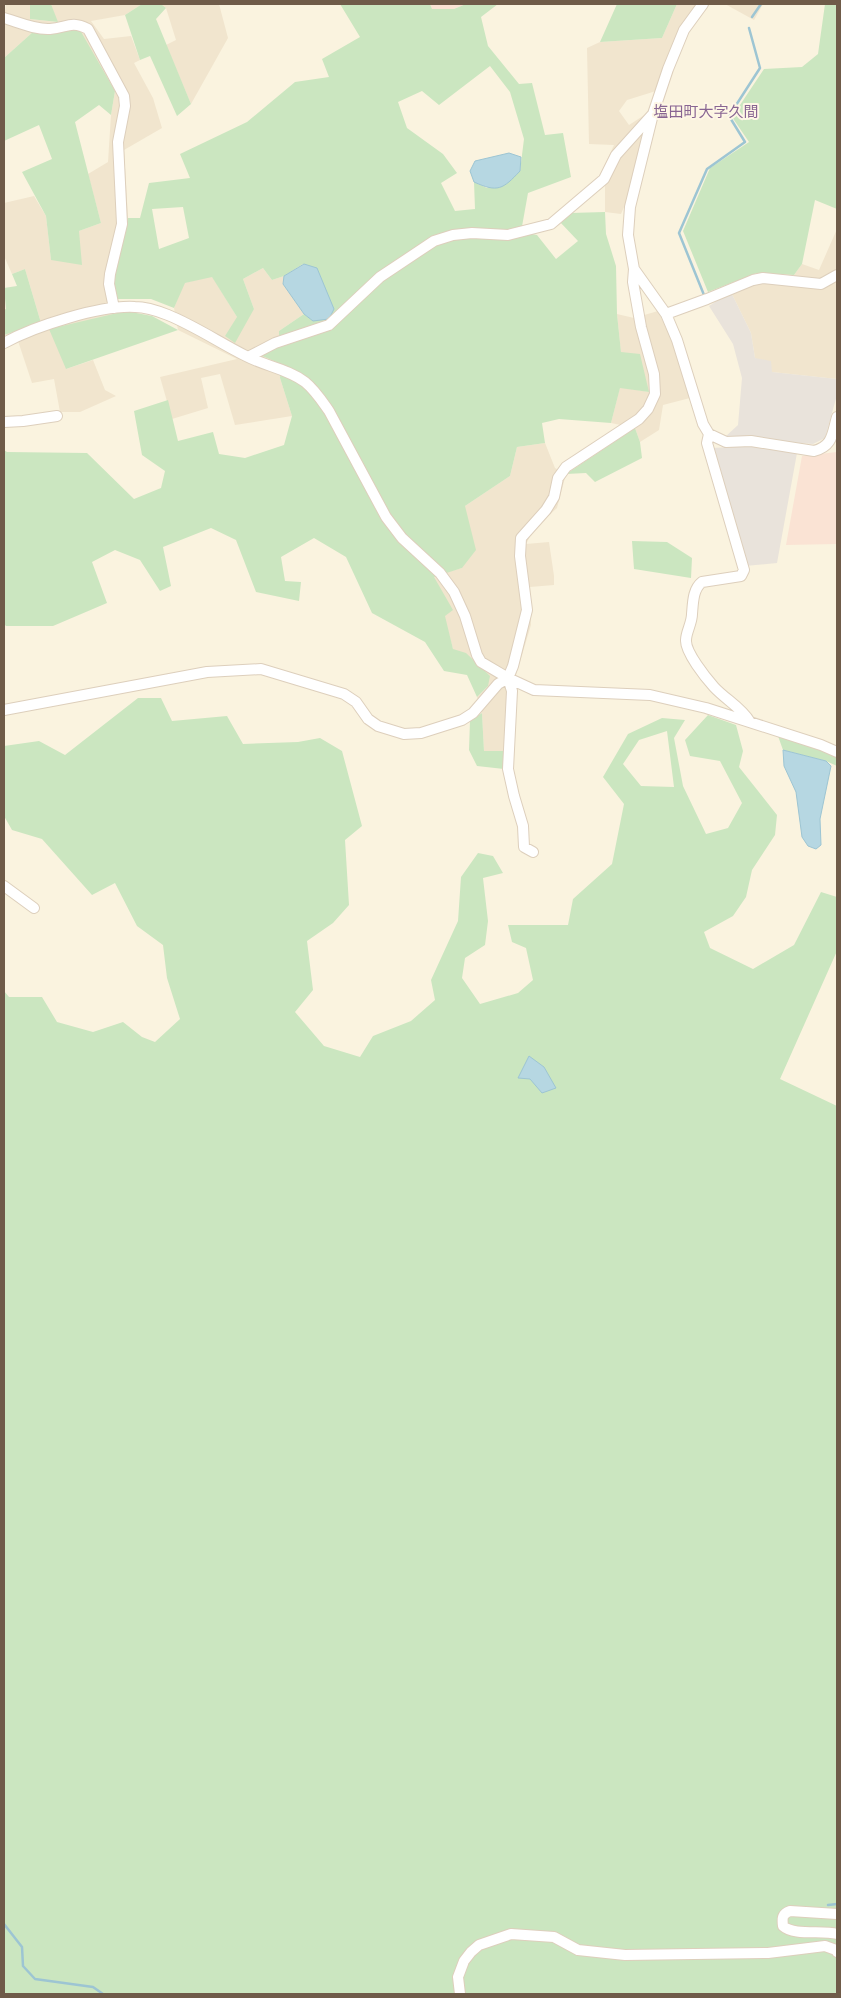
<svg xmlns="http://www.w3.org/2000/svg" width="841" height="1998" viewBox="0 0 841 1998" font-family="Mulish,'Noto Sans JP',sans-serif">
  <rect width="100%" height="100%" fill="#faf3df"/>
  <path fill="#f1e5ce" d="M6 4H30V19L57 22 51 4H142L125 15 91 21 104 39 131 36 140 60 134 63 153 98 162 128 124 150 128 218 114 269 115 299 126 311 66 369 93 360 105 390 116 396 80 412H60L54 379 32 383 18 341 5 334 41 323 25 269 12 274 4 256V203L34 196 46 216 51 260 79 231 101 223 88 174 108 162 111 115 115 91 34 31 4 58V11H5Z
    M161 4H219L228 38 191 104 166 45 176 40 166 8Z
    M677 4H700L656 91 627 100 619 111 629 125 646 114 631 191 621 214 605 212V183L601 173 614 145 589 144 587 48 600 42 662 38Z
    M725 4H763L754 20Z
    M837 229V379L772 372 755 358 751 333 731 292 759 282 793 283 794 275 802 264 819 270Z
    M263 268 272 280 284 276 283 284 304 314 279 331 281 364 280 378 292 416 235 425 220 374 201 378 208 408 172 419 160 377 237 359 178 330 174 308 184 283 212 276 237 317 254 309 243 279Z
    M658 311 672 341 690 398 663 405 659 430 640 442 635 428 611 423 620 387 649 392 621 353 617 314 634 318Z
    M545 443 555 468 566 474 557 508 534 529 526 544 549 542 554 576V585L530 587 531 625 516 675 512 752 484 751 482 713 477 697 488 686 453 649 433 576 462 568 465 506 510 476 517 447Z"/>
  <path fill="#fae3d4" d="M430 4H466L454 9H432Z
    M837 452V544L786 545 802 456Z"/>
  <path fill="#e9e3db" d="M731 292 751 333 755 358 771 361 772 372 837 379V395L825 438 813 444 725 437 738 425 742 378 733 344 709 306Z
    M751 446 797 453 777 563 745 566 712 448Z"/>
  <path fill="#cbe6c0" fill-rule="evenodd" d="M30 4H51L58 22 30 19Z
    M142 4H161L166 8 156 19 191 104 177 116 150 56 140 60 125 15Z
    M340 4H430L432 9H454L466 4H498L481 17 488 46 519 84 532 83 545 135 563 133 571 177 528 193 521 232 537 235 556 259 578 241 560 222 570 213 605 212 606 234 616 266 617 314 621 352 640 354 649 392 620 388 611 423 559 419 542 423 545 443 517 447 510 476 465 506 476 550 462 568 434 577 453 610 445 616 453 649 466 653 490 676 488 686 477 697 467 675 444 671 425 642 372 613 346 557 314 538 281 557 285 581 301 582 299 601 256 592 236 540 211 528 163 547 171 586 160 591 140 560 115 550 92 562 107 603 53 626H6L4 624V450L7 452 87 453 134 499 161 488 165 471 142 455 134 411 168 400 178 441 213 432 219 454 245 458 284 445 292 416 280 378 281 364 260 355 279 346V331L304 314 313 321 303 264 284 276 272 280 263 268 243 279 254 309 235 343 225 336 237 317 212 277 185 283 174 308 151 299H115L114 269 128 218H140L149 183 190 178 180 154 247 122 295 82 329 77 322 59 360 37ZM490 66 510 92 524 139 520 171 487 188 474 182 475 209 455 211 441 183 457 173 443 154 407 128 398 102 422 91 439 105ZM183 207 189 238 159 249 152 209Z
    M617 4H677L662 38 600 42Z
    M825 4H837V209L815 200 802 264 794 275 757 273 708 292 683 231 710 168 749 142 732 117 764 69 802 67 818 54Z
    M80 30 115 91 111 115 99 105 75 122 101 223 79 231 82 265 51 260 46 216 22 172 52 159 39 125 4 141V58L34 31Z
    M25 269 41 323 4 335V310L6 309 4 288 17 286 12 274Z
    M126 311 152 316 178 330 66 369 49 329Z
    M635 428 640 442 642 458 595 482 586 473 566 474Z
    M632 541 667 542 692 558 691 578 634 569Z
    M138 698H161L172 721 227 716 243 744 298 742 320 738 342 751 362 826 345 840 349 905 333 923 307 941 313 990 295 1012 324 1046 360 1057 373 1036 411 1021 435 1000 431 980 458 921 461 877 478 853 493 856 503 873 483 878 488 921 485 945 465 958 462 978 480 1004 518 993 533 980 526 948 512 942 508 925H568L573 899 612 864 624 804 603 777 628 734 662 718 685 720 674 738 683 786 706 834 728 828 742 803 720 761 690 756 685 740 708 715 736 725 743 751 739 767 777 815 775 835 752 870 746 897 733 916 704 932 710 948 753 969 794 945 821 892 837 897V951L780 1079 837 1106V1994H4V991L9 997H42L57 1022 93 1032 123 1022 142 1037 155 1042 180 1019 167 978 163 945 137 926 115 883 92 895 42 839 12 830 4 816V746L39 741 65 755ZM667 731 674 787 641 786 623 764 639 740Z
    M482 713 484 751H505L504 769 477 766 469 750 470 721Z
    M778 736 830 752 837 759V766L826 761 783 750Z"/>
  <path fill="#b6d7e2" stroke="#9dc5d3" d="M509 153 521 157 520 171C503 189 498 193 474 182L470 171 475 161Z
    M304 264 317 268 334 309 329 319 313 321 304 314 283 284 284 276Z
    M783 750 826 761 831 766 820 819 821 845 816 849 808 846 802 837 796 792 784 766Z
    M529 1056 544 1067 556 1088 542 1093 530 1079 518 1078Z"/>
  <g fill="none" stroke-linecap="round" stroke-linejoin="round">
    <path stroke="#9dc5d3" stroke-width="2.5" d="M752 17 761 4
      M704 295 679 233 707 169 745 142 729 116 760 68 749 28
      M828 1905 837 1904
      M4 1924 22 1947 23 1966 35 1979 93 1987 103 1994"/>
    <defs>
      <path id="minor" d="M4 18C18 22 35 30 50 29 67 28 70 20 88 29L124 96 125 106 118 142 122 224 110 274 109 284 114 308
        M634 269 666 314 677 340 703 424 709 434 726 442 751 441 814 451C833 446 832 434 837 417
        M666 314 707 299 753 280 763 278 821 284 837 275
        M4 343C35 326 100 305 135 307 146 307 158 311 168 315 195 326 220 343 246 356 265 366 288 369 305 382 315 390 322 401 329 411L386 517 402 538 440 573 454 592 465 616 477 655 481 662 508 678 534 690 650 695 706 708 821 745 837 752
        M248 357 275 343 329 325 380 277 434 241 453 235 472 233 508 235 551 224 604 179 616 155 652 115
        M4 422 23 421 57 416
        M709 434 707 443 744 570 741 576 702 582C693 589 693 602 692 614 692 623 686 632 686 640 685 652 706 678 714 687 726 700 741 707 750 722
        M508 678 512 691 508 769 514 796 523 826 524 847 533 852
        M4 710 207 672 261 669 344 694 356 702 368 719 378 726 404 734 421 733 462 720 473 713 498 684 508 678 513 666 527 610 520 556 521 538 546 510 554 497 558 478 566 467 639 419 648 409 655 394 654 374 641 327 633 282 634 269 628 235 630 207 653 114 668 69 684 30 703 4
        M4 886 34 908
        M837 1914 790 1911C782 1914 782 1918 783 1926 794 1936 822 1930 837 1934
        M460 1994 458 1977 464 1961 471 1952 479 1945 511 1934 554 1937 578 1950 625 1955 768 1953 825 1946 836 1950 837 1952"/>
    </defs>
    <use href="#minor" stroke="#ddcfbc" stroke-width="12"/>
    <use href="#minor" stroke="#fff" stroke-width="10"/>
  </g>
  <g text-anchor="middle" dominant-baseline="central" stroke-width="4" stroke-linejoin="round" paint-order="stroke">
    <g font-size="15" fill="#886592" stroke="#fef7e5">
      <text x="706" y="111">塩田町大字久間</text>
    </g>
  </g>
  <rect width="841" height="1998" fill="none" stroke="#6f5b49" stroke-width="10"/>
</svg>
